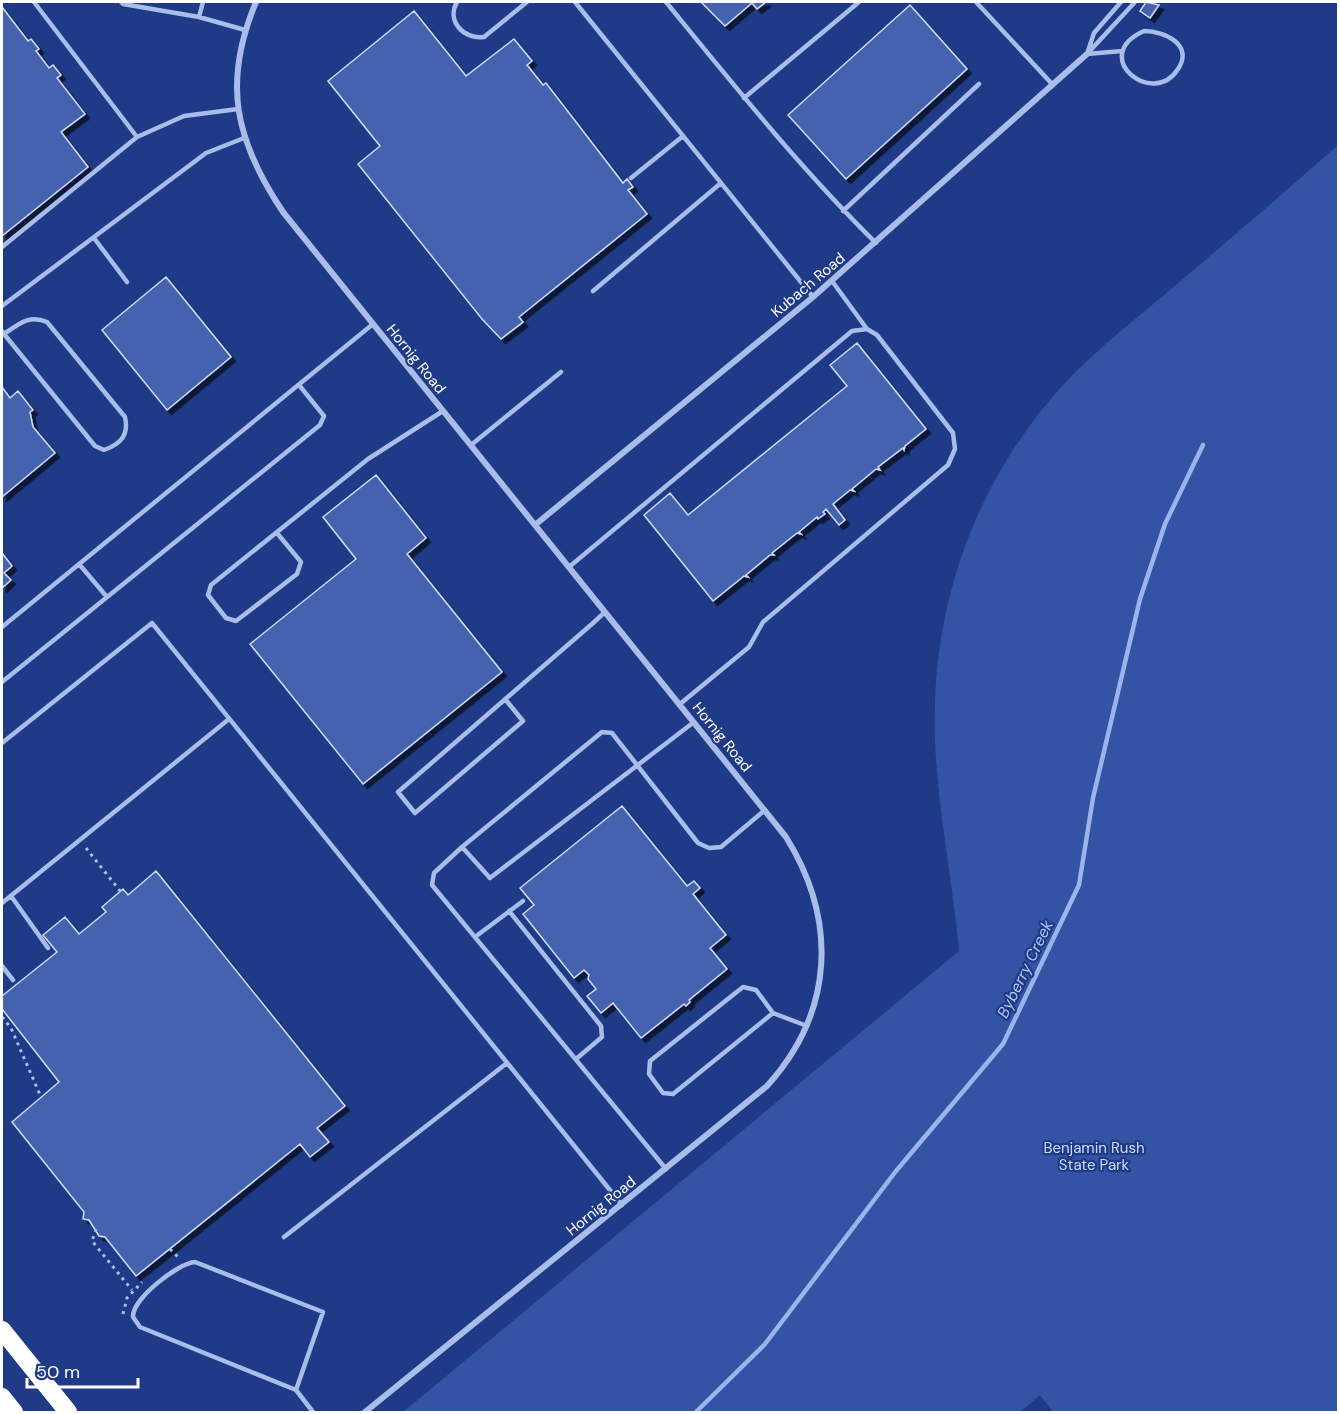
<svg xmlns="http://www.w3.org/2000/svg" width="1340" height="1414" viewBox="0 0 1340 1414" font-family="'DM Sans',sans-serif">
  <defs>
    <filter id="shadow"><feDropShadow dx="4.5" dy="4.5" stdDeviation="0" flood-color="#0009"/></filter>
  </defs>
  <rect width="100%" height="100%" fill="#1f3b87"/>
  <path fill="#3353a5" d="M1338 145V1412H1053L1040 1395 1020 1412H403L959 951C952 871 932 785 935 705 938 586 983 472 1064 384 1098 347 1139 317 1177 284 1231 238 1285 192 1338 145Z"/>
  <g fill="none" stroke-linecap="round" stroke-linejoin="round">
    <path stroke="#9cb4ec" stroke-width="4.5" d="M696 1412 765 1344 896 1171 1003 1044 1079 885 1093 798 1140 599 1165 524 1203 445"/>
  </g>
  <path fill="#4462ae" stroke="#cedaf8" stroke-width="1.5" filter="url(#shadow)" d="M701 2H766L757 9 752 3 725 26Z
    M1146 2 1159 5 1150 18 1140 11Z
    M910 5 967 69 846 179 788 115Z
    M2 7 28 41 31 39 39 49 36 51 49 68 53 65 61 75 57 78 85 114 61 132 88 167 2 236Z
    M414 11 466 76 514 39 532 61 527 65 543 85 546 83 623 183 627 179 633 187 628 190 647 214 519 317 523 322 501 339 482 319 358 164 380 146 328 81Z
    M166 277 231 357 167 410 102 330Z
    M857 343 926 429 905 446 904 450 903 448 878 467 880 470 876 469 852 489 854 491 850 490 833 504 845 520 839 525 826 509 823 512 825 514 818 519 817 517 799 532 801 534 797 533 772 553 774 555H770L746 575 748 577 744 576 713 601 644 515 670 493 688 515 847 386 830 365Z
    M2 387 10 398 18 391 33 410 30 412 33 427 55 453 2 497Z
    M376 475 426 538 407 554 502 672 363 784 250 644 356 559 323 517Z
    M2 553 12 566 4 573 11 580 2 588Z
    M622 806 687 886 694 881 700 888 693 894 726 935 710 948 727 969 689 1000 690 1002 686 1006 684 1004 641 1038 613 1003 601 1013 587 996 596 989 588 979 589 975 584 970 574 978 523 914 534 905 520 888Z
    M156 871 345 1106 317 1128 329 1142 310 1157 300 1144 136 1276 105 1237 99 1236 89 1220 83 1219 84 1212 12 1122 59 1082 2 1009V996L57 952 43 935 65 917 79 934 106 912 102 907 123 889 128 895Z"/>
  <g fill="none" stroke-linecap="round" stroke-linejoin="round">
    <path stroke="#a9bcea" stroke-width="3" stroke-dasharray="3 4.5" stroke-linecap="butt" d="M86 848 120 891
      M2 1017 11 1028 41 1097
      M96 1229 92 1241 132 1290
      M170 1249 179 1258
      M123 1314 127 1298 142 1282"/>
    <path stroke="#a9bcea" stroke-width="4.5" d="M34 2 137 137
      M121 2 123 4 199 17 245 30
      M457 2C446 21 464 40 484 37L527 2
      M575 2 813 297
      M666 2C733 84 800 168 876 243
      M976 2 1053 85
      M199 17 203 2
      M1144 31C1165 31 1194 45 1178 69 1153 109 1088 56 1144 31Z
      M1088 51 1094 33 1121 2
      M1087 54 1135 2
      M1087 54 1122 51
      M744 98 859 2
      M631 178 683 136
      M843 211 979 84
      M94 238 127 282
      M2 247 137 137 184 116 238 109
      M832 281 867 329
      M593 291 721 183
      M2 306 206 153 244 138
      M2 331 4 334 95 446 104 450C121 444 129 435 125 417L47 322C29 314 19 324 4 334
      M471 445 561 372
      M277 533 301 562 297 574 236 621 226 618 208 595 211 585 368 459 443 411
      M79 564 107 597
      M569 567 852 331 867 329 877 335 953 433 955 449 948 465 763 622 749 647 680 704
      M2 627 373 324
      M2 682 320 425 324 416 299 385
      M505 699 523 721 415 813 398 792 592 624 605 612
      M2 743 152 623 622 1205
      M462 847 602 732 612 733 698 843 709 848 721 847 765 810
      M11 896 48 948
      M2 903 229 719
      M509 911 601 1026 602 1037 576 1059
      M475 937 523 901
      M2 966 13 980
      M773 1013 756 990 743 987 650 1061 649 1074 663 1093 673 1094 773 1013 807 1026
      M666 1169 432 885 434 873 462 847 490 878 694 722
      M284 1237 507 1063
      M296 1390 323 1312 195 1262C178 1263 132 1299 133 1317L140 1327 296 1390 313 1412"/>
    <path stroke="#a9bcea" stroke-width="6" d="M256 2C222 83 235 140 283 212L786 837C838 921 834 1012 767 1086L365 1412
      M535 525 813 297 1087 54"/>
    <path stroke="#fff" stroke-width="18" d="M2 1330 68 1412
      M2 1397 14 1412"/>
  </g>
  <g text-anchor="middle" dominant-baseline="central" stroke-width="4.5" stroke-linejoin="round" paint-order="stroke">
    <g font-size="15" fill="#fff" stroke="#1f3b87">
      <text transform="translate(808 285) rotate(-40)">Kubach Road</text>
      <text transform="translate(416 359) rotate(51)">Hornig Road</text>
      <text transform="translate(722 737) rotate(51)">Hornig Road</text>
      <text transform="translate(601 1206) rotate(-39)">Hornig Road</text>
    </g>
    <g font-size="15" fill="#cedaf8" stroke="#1f3b87">
      <text x="1094" y="1148">Benjamin Rush<tspan x="1094" dy="17">State Park</tspan></text>
    </g>
    <g font-size="16" font-style="italic" fill="#b5c6f2" stroke="#1f3b87">
      <text transform="translate(1025 969) rotate(-64)">Byberry Creek</text>
    </g>
  </g>
  <rect width="1340" height="1414" fill="none" stroke="#ffffff" stroke-width="6"/>
  <path d="M27 1378v9h111v-9" fill="none" stroke="#ffffff" stroke-width="3"/>
  <text x="36" y="1378" font-size="18" fill="#ffffff" stroke="#1f3b87" stroke-width="4.5" paint-order="stroke">50 m</text>
</svg>
